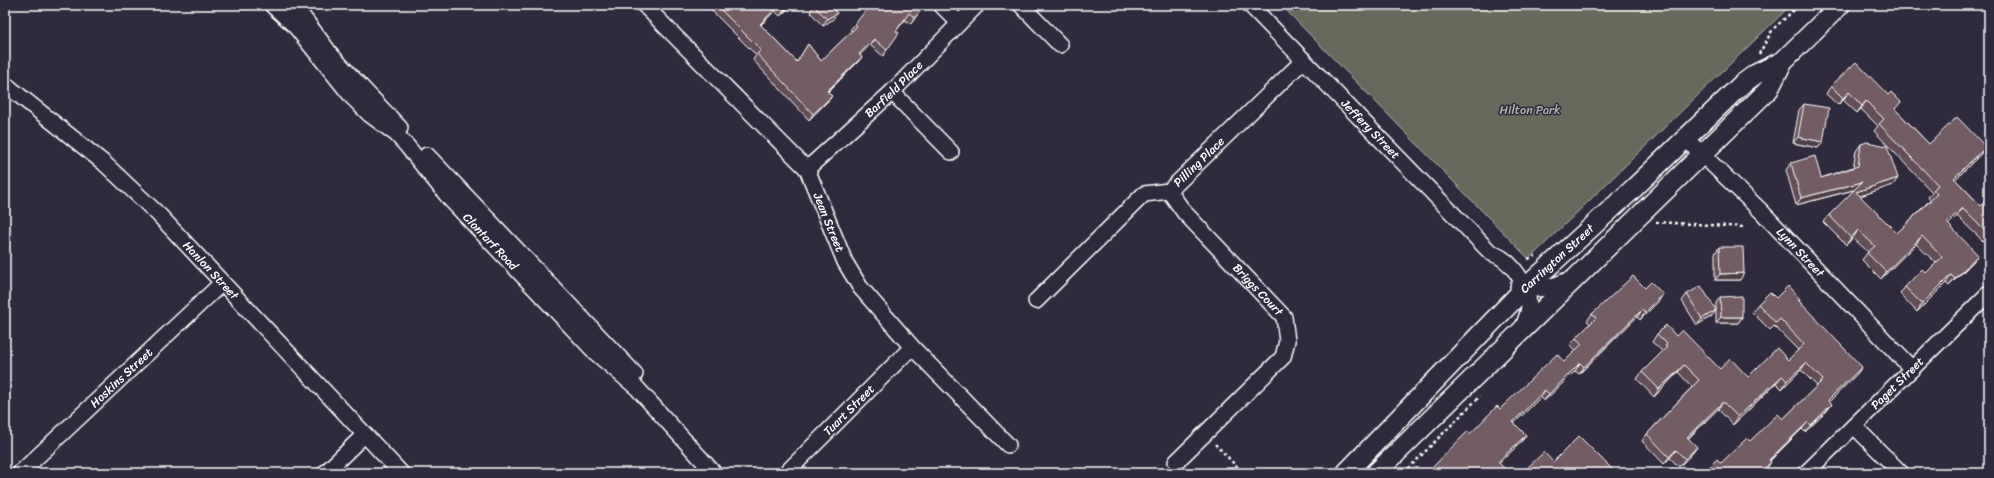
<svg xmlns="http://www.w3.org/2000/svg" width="1994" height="478" viewBox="0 0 1994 478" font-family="Sriracha,sans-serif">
  <rect width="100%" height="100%" fill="#2f2a3d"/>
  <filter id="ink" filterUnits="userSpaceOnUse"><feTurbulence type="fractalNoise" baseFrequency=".025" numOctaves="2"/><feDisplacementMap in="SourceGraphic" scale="8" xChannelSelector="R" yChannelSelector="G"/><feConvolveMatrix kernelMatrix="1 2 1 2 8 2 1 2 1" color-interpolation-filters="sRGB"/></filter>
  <g filter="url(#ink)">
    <path fill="#67695b" stroke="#b3b4ad" d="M1281 5H1791L1529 259Z"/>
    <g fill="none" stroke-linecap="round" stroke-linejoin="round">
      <defs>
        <g id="minor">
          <path id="s1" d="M272 5 295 26 353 98 369 114 396 134 407 146 450 199 597 354 637 388 714 473"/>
          <path d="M294 5 332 56 400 128"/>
          <path id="s2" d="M644 5 807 169 845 262 860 287 912 347 1008 445"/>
          <path d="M941 5 959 23"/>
          <path d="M1021 5 1060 45"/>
          <path id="s3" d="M1250 5 1491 253C1511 259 1528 284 1529 305 1529 313 1525 322 1522 329"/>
          <path id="s4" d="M5 84 104 163 159 215 401 473"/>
          <path d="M892 92 951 152"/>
          <path id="s5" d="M1686 139 1761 211 1912 369"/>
          <path d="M427 155 635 374"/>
          <path id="s6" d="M807 169 892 92 977 5"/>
          <path id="s7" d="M1169 191 1184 212 1284 317 1287 341 1283 357 1176 462"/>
          <path d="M1518 287C1541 292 1550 287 1571 279"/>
          <path id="s8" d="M1036 301 1144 194 1169 191 1304 60"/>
          <path d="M1854 426 1901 473"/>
          <path id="s9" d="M20 473 222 283"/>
          <path d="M325 473 364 435"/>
          <path id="s10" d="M786 473 912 347"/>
          <path id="s11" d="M1806 473 1989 293"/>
        </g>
        <g id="major">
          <path id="s12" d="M1346 473 1524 289 1633 189 1741 85 1756 74 1783 61 1840 5"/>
          <path d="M1376 473 1769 89 1783 61"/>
        </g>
      </defs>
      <use href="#minor" stroke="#fff" stroke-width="18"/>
      <use href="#major" stroke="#fff" stroke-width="22"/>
      <path stroke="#fff" stroke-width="2.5" stroke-dasharray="3 3" stroke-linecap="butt" d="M1787 5 1793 11
        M1759 54 1773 29 1793 11 1805 5
        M1656 222 1745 227
        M1528 259 1535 256
        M1215 444 1243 473
        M1404 473 1480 396"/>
      <use href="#minor" stroke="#2f2a3d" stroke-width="15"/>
      <use href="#major" stroke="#2f2a3d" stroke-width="19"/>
    </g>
    <path fill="#634e56" stroke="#fff" d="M706 5H792L780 16 775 11 761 25 797 62 808 44 821 61 852 31 850 30 855 24 922 8 911 24 905 20 896 31 887 50 883 56 870 45 860 55 862 57 857 63 828 92 832 96 827 102 809 120 753 60 756 55Z
      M814 6 833 19 823 26 810 12Z
      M1831 86 1896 110 1929 144 1986 147 1981 154 1955 179 1981 206 1989 197V238L1985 243 1957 216 1948 224 1973 262 1949 286 1946 283 1917 312 1900 294 1905 287 1926 273 1936 263 1916 244 1881 279 1862 260 1868 252 1853 238 1846 245 1823 222 1829 215 1854 190 1796 205 1786 170 1791 163 1821 178 1853 167 1856 151 1861 144 1893 185 1860 196 1897 233 1930 200 1928 197 1932 192 1874 131 1878 126 1861 109 1857 113 1843 100 1838 105 1826 94Z
      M1804 104 1823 142 1818 148 1793 143 1799 110Z
      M1719 247 1740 280H1715V253Z
      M1645 288 1663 294 1658 302 1640 320 1637 317 1579 374 1575 371 1544 401 1540 398 1514 423 1526 435 1521 442 1499 463 1509 473H1427L1470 434 1500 409 1564 362 1576 350 1570 345 1576 338 1590 324 1587 321 1592 314Z
      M1687 294 1712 316 1697 325 1682 301Z
      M1720 297 1742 317 1738 323H1716V303Z
      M1776 298 1800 299 1799 301 1857 374 1829 402 1832 404 1826 412 1805 432 1802 429 1770 461 1766 470 1721 463 1750 441 1783 419 1817 386 1801 370 1782 389 1776 383 1733 425 1718 409 1688 439 1697 447 1691 455 1679 467 1670 458 1664 464 1642 441 1647 434 1692 387 1678 372 1654 397 1637 379 1642 372 1660 354 1662 351 1652 342 1657 334 1676 336 1720 369 1748 377 1788 360 1798 350 1774 326 1770 330 1752 312 1758 304Z"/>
    <path fill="#504046" stroke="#fff" d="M779 5 775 11 755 30 760 24Z
      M790 5H792L780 16 785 10Z
      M837 13 833 19 823 26 827 19Z
      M874 39 870 45 855 60 859 54Z
      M862 57 857 63 822 97 827 91Z
      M1849 92 1843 100 1838 105 1843 98Z
      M832 96 827 102 809 120 813 114Z
      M1866 101 1861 109 1857 113 1862 106Z
      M1798 137 1823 142 1818 148 1793 143Z
      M1986 147 1981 154 1949 186 1954 178Z
      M1898 178 1893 185 1851 199 1856 192Z
      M1862 182 1857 189 1796 205 1801 198Z
      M1962 208 1957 216 1942 231 1947 223Z
      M1858 230 1853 238 1846 245 1851 238Z
      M1922 236 1916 244 1881 279 1886 272Z
      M1978 255 1973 262 1949 286 1955 279Z
      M1744 273 1740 280H1715L1720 274Z
      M1951 275 1946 283 1917 312 1922 304Z
      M1663 294 1658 302 1640 320 1645 313Z
      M1642 310 1637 317 1579 374 1584 367Z
      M1716 310 1712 316 1697 325 1702 319Z
      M1721 317H1742L1738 323H1716Z
      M1580 363 1575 371 1544 401 1549 394Z
      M1806 363 1801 370 1782 389 1787 381Z
      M1684 365 1678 372 1654 397 1659 389Z
      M1862 367 1857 374 1823 408 1828 400Z
      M1782 376 1776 383 1733 425 1738 417Z
      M1545 390 1540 398 1508 429 1513 422Z
      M1723 402 1718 409 1681 445 1687 437Z
      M1832 404 1826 412 1805 432 1811 425Z
      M1808 422 1802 429 1763 467 1769 460Z
      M1526 435 1521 442 1493 470 1498 462Z
      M1697 447 1691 455 1679 467 1685 459Z
      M1676 450 1670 458 1664 464 1669 457Z
      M1771 462 1766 470 1763 473H1760Z"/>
    <path fill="#735b64" stroke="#fff" d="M716 5H779L760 24 797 62 808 44 821 61 857 26 855 24 870 5H918L922 8 915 18 909 13 896 31 899 33 887 50 874 39 859 54 862 57 827 91 832 96 813 114 757 54 761 50Z
      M780 5H790L785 10Z
      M815 5H830L837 13 827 19 814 6Z
      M1856 62 1888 95 1891 92 1901 102 1895 109 1929 144 1957 117 1986 147 1954 178 1981 206 1989 197V235L1962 208 1947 223 1978 255 1955 279 1951 275 1922 304 1905 287 1922 269 1926 273 1942 257 1922 236 1886 272 1867 253 1875 246 1858 230 1851 238 1829 215 1862 182 1801 198 1791 163 1815 156 1821 178 1858 166 1861 144 1867 142 1887 146 1898 178 1856 192 1897 233 1937 194 1933 190 1938 185 1879 124 1884 119 1866 101 1862 106 1849 92 1843 98 1831 86Z
      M1804 104 1829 108 1823 142 1798 137Z
      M1719 247H1743L1744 273 1720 274Z
      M1633 276 1645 288 1651 282 1663 294 1645 313 1642 310 1584 367 1580 363 1549 394 1545 390 1513 422 1526 435 1498 462 1509 473H1430L1428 472 1468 431 1470 434 1497 406 1500 409 1557 354 1564 362 1582 344 1576 338 1596 318 1592 314Z
      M1701 286 1716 310 1702 319 1687 294Z
      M1788 286 1800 299 1798 300 1862 367 1828 400 1832 404 1811 425 1808 422 1769 460 1771 462 1760 473H1703L1717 459 1721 463 1747 438 1750 441 1778 414 1783 419 1823 380 1806 363 1787 381 1782 376 1738 417 1723 402 1687 437 1697 447 1685 459 1676 450 1669 457 1647 434 1699 380 1684 365 1659 389 1642 372 1667 347 1665 346 1667 344 1657 334 1666 325 1676 336 1682 330 1720 369 1730 358 1748 377 1777 348 1788 360 1804 344 1780 319 1776 323 1758 304 1770 292 1776 298Z
      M1742 296V317H1721L1720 297Z
      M1579 436 1616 473H1570L1569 472V473H1522L1544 452 1553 462Z"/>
  </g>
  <g text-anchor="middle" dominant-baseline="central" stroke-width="3" stroke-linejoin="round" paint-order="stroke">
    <g font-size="12" fill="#fff" stroke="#2f2a3d">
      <text stroke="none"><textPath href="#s6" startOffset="118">Barfield Place</textPath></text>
      <text stroke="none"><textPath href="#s3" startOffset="173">Jeffery Street</textPath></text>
      <text stroke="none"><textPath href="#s8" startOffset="219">Pilling Place</textPath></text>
      <text stroke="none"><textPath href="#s2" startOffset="289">Jean Street</textPath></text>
      <text stroke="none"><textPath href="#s1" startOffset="323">Clontarf Road</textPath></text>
      <text stroke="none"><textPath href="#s5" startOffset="161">Lynn Street</textPath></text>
      <text stroke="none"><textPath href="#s12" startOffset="301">Carrington Street</textPath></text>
      <text stroke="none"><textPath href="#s4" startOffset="278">Hanlon Street</textPath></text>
      <text stroke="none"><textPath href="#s7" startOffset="133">Briggs Court</textPath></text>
      <text stroke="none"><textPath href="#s9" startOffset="139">Hoskins Street</textPath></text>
      <text stroke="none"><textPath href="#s11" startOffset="128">Paget Street</textPath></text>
      <text stroke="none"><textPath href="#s10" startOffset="89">Tuart Street</textPath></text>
    </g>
    <g font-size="12" fill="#b3b4ad" stroke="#2f2a3d">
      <text x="1530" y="110">Hilton Park</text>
    </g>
  </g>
  <rect width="1994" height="478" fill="none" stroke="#2f2a3d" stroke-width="20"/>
  <rect x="10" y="10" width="1974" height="458" fill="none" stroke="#fff" stroke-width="1.5" filter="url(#ink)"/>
</svg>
